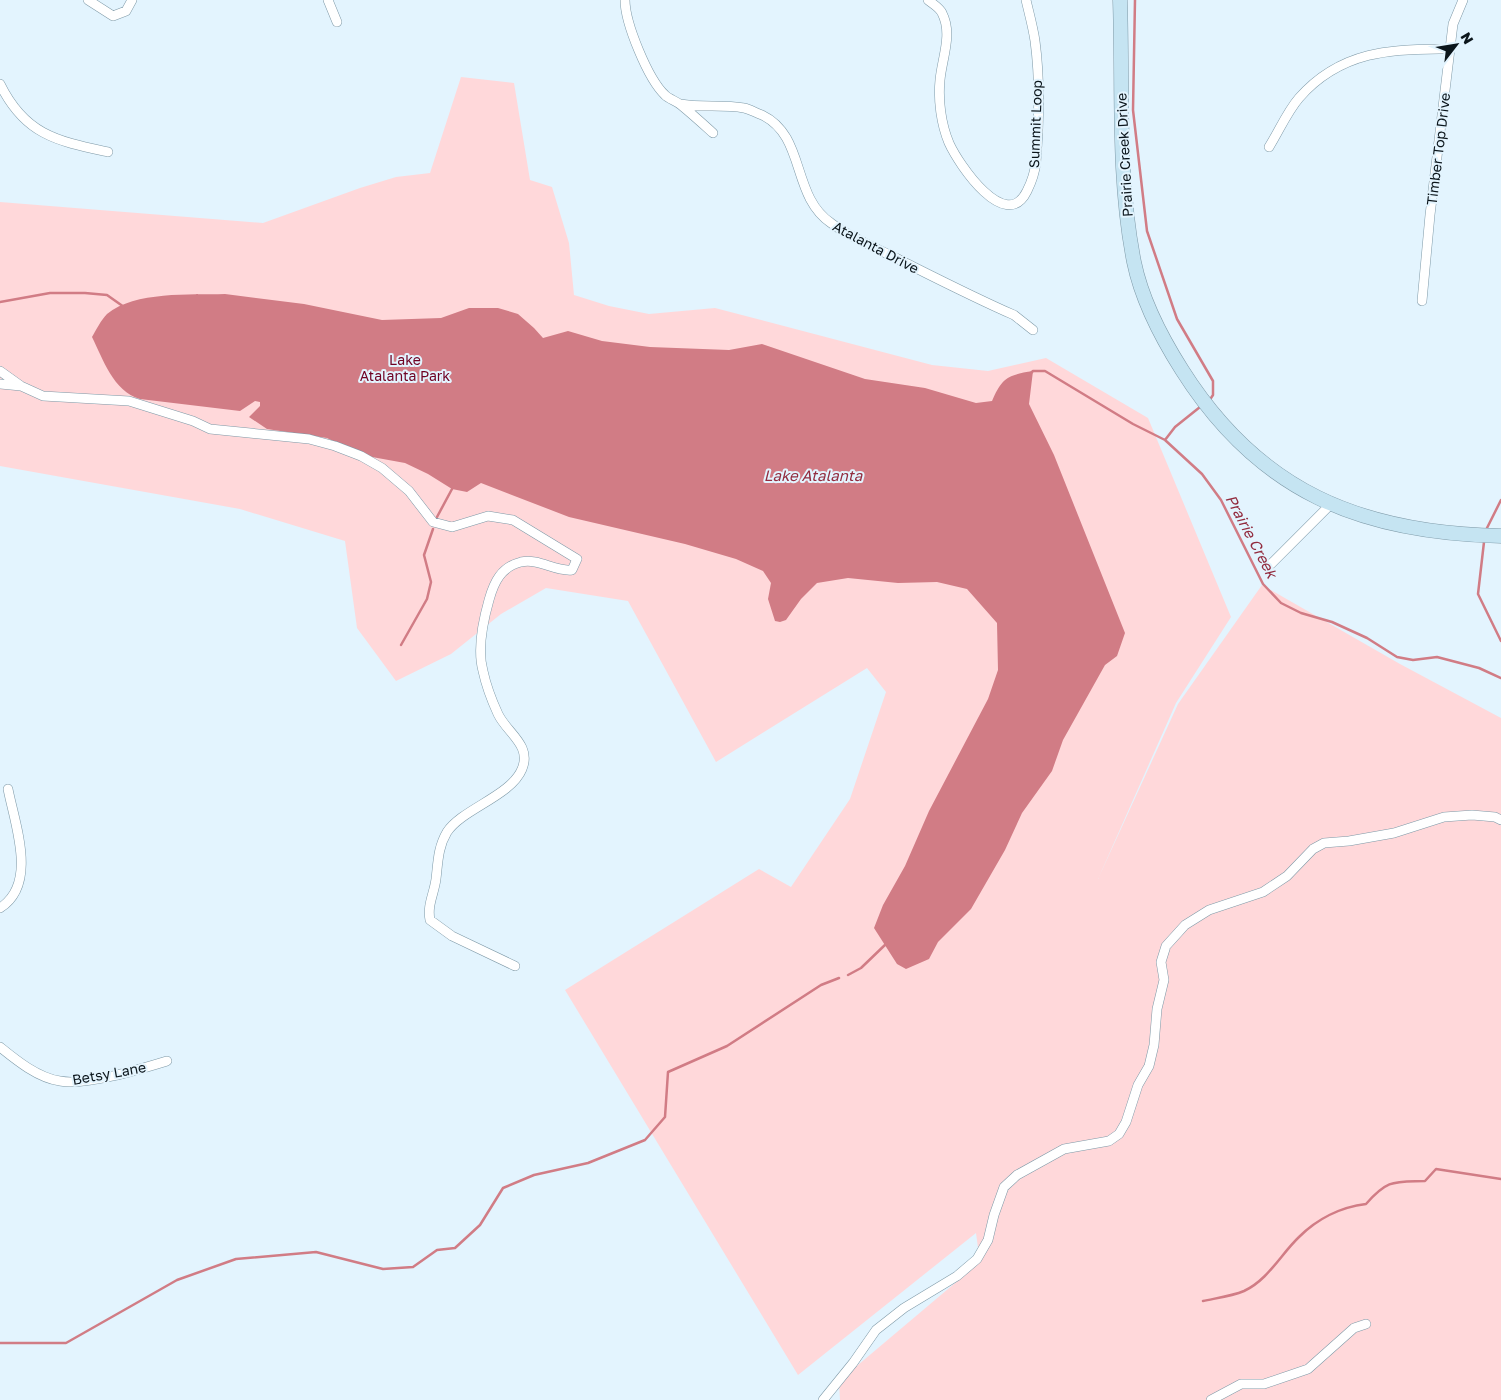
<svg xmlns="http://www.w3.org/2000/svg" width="1501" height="1400" viewBox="0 0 1501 1400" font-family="'Golos Text',sans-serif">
  <rect width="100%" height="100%" fill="#e3f4fe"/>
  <path fill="#ffd8da" d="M461 77 514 83 530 180 552 187 569 243 574 295 609 306 649 314 715 308 932 365 988 371 1046 358 1148 418 1231 617 1176 703 1098 879 1178 704 1262 585 1400 664 1501 718V1400H840L839 1381 980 1262 976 1233 798 1375 565 990 759 869 791 887 850 799 886 692 867 668 716 762 628 601 546 588 501 614 451 654 396 681 357 628 345 541 240 509 0 466V202L263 223 360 188 396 177 430 173Z"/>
  <path fill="#d17c85" d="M225 294 304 304 382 320 441 318 469 308H498L518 314 534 328 543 338 568 331 602 341 650 347 729 350 762 344 865 379 925 388 976 403 992 401C1002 378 1007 375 1033 371L1029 404 1054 455 1125 633 1117 656 1105 665 1063 740 1052 771 1022 813 1005 850 971 909 938 942 929 959 906 969 897 964 874 928 883 905 905 866 929 811 988 699 998 670 997 623 967 589 937 582 898 583 848 578 817 583 801 599 786 620 780 622 775 621 768 599 771 583 763 571 736 559 685 544 569 517 481 483 467 492 452 489 428 474 405 463 361 455 327 438 267 429 249 417 260 406V402L255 401 240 411 140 399C113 391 103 359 92 337 96 330 101 320 107 314 135 291 190 295 225 294Z"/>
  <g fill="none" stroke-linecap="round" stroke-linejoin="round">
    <path stroke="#d17c85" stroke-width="2.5" d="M1135 0 1133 110 1147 231 1177 319 1213 381V395L1211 398
      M0 302 50 293H85L107 295 124 307
      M1031 373 1033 371H1045L1133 424 1165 440 1202 474 1221 500 1263 584 1281 603 1301 613 1332 622 1367 638 1397 657 1413 660 1437 657 1479 668 1501 678
      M1165 440 1175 427 1200 407
      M437 517 452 489
      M1487 528 1501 500
      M1484 542 1478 594 1501 641
      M401 645 427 599 431 582 424 555 433 529
      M848 975 861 968 887 943
      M1203 1301C1217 1298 1232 1296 1244 1291 1268 1280 1281 1254 1299 1237 1317 1219 1341 1207 1366 1204 1388 1179 1394 1182 1425 1181L1436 1169 1501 1179
      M0 1343H66L177 1280 236 1259 316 1252 383 1269 413 1267 437 1250 455 1248 480 1225 503 1188 534 1175 588 1163 645 1140 665 1117 668 1072 727 1046 821 985 839 978"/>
    <defs>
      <path id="minor" d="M88 0 113 16 126 11 132 0
        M328 0 337 22
        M625 0C625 23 648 79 665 95 669 99 676 101 681 105 692 114 703 124 713 133
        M928 0C933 4 940 8 942 13 953 34 942 58 940 80 938 100 941 124 949 143 959 165 1006 234 1027 191 1031 183 1035 171 1036 162 1039 125 1040 78 1035 41 1033 27 1029 13 1026 0
        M0 84C25 135 57 141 108 152
        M680 104C701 108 723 104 744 108 750 109 756 113 762 115 806 136 791 196 831 223 851 238 876 248 898 259 936 278 975 298 1014 315L1033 330
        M1269 147C1279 131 1287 112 1299 98 1340 51 1392 48 1450 49
        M1422 301 1430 215 1450 49 1453 24 1463 0
        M0 371 21 386 43 396 129 401 193 421 210 429 309 439 335 446 361 456 382 468 409 491 433 522 452 527 488 516 513 520 577 559 572 570C555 572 539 558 521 562 501 567 494 582 489 600 483 621 477 649 483 671 486 685 492 701 498 714 507 733 532 745 522 769 511 796 462 809 447 832 438 847 438 862 436 879 434 894 427 905 430 920L452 936 515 966
        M0 384 21 386
        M1271 564 1331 504
        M0 908C38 884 15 825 8 789
        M0 1047C16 1060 38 1078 60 1081 86 1086 141 1069 167 1061
        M823 1400 853 1363 876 1330 904 1308 957 1276 977 1259 988 1240 994 1215 1004 1187 1017 1175 1064 1149 1109 1141 1119 1134 1126 1122 1138 1085 1149 1066 1154 1045 1157 1009 1164 980 1161 962 1166 946 1185 925 1209 910 1263 892 1287 876 1313 849 1324 843 1349 841 1394 833 1444 817 1472 815 1495 817 1501 820
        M1211 1400 1241 1384H1264L1308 1369 1354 1328 1366 1324"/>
      <path id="secondary" d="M1120 0C1123 88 1117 176 1134 262 1142 301 1161 337 1182 370 1259 492 1361 533 1501 536"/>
    </defs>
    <use href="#minor" stroke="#7e99a7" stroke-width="10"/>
    <use href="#secondary" stroke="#7e99a7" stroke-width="15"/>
    <use href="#minor" stroke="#fff" stroke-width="9"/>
    <use href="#secondary" stroke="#c5e4f2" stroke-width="14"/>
  </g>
  <g text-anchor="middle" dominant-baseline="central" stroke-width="4" stroke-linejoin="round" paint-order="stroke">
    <g font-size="14" fill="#0b151b" stroke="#e3f4fe">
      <text transform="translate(1035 124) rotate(-88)">Summit Loop</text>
      <text transform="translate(1438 149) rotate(-83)">Timber Top Drive</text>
      <text transform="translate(1124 155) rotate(-93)">Prairie Creek Drive</text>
      <text transform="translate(876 247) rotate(28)">Atalanta Drive</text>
      <text transform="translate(109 1073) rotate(-10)">Betsy Lane</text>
    </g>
    <g font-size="14" fill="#6f0223" stroke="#e3f4fe">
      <text x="405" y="359">Lake<tspan x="405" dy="16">Atalanta Park</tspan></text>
    </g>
    <g font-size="15" font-style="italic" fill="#922c3f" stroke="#e3f4fe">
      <text x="813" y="475">Lake Atalanta</text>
      <text transform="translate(1252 536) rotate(62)">Prairie Creek</text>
    </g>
  </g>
  <g transform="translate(1456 45) rotate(59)" stroke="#e3f4fe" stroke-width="4" paint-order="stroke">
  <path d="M0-4L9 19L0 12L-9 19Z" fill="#0b151b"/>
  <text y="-8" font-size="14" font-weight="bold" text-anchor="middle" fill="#0b151b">N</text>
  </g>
</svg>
